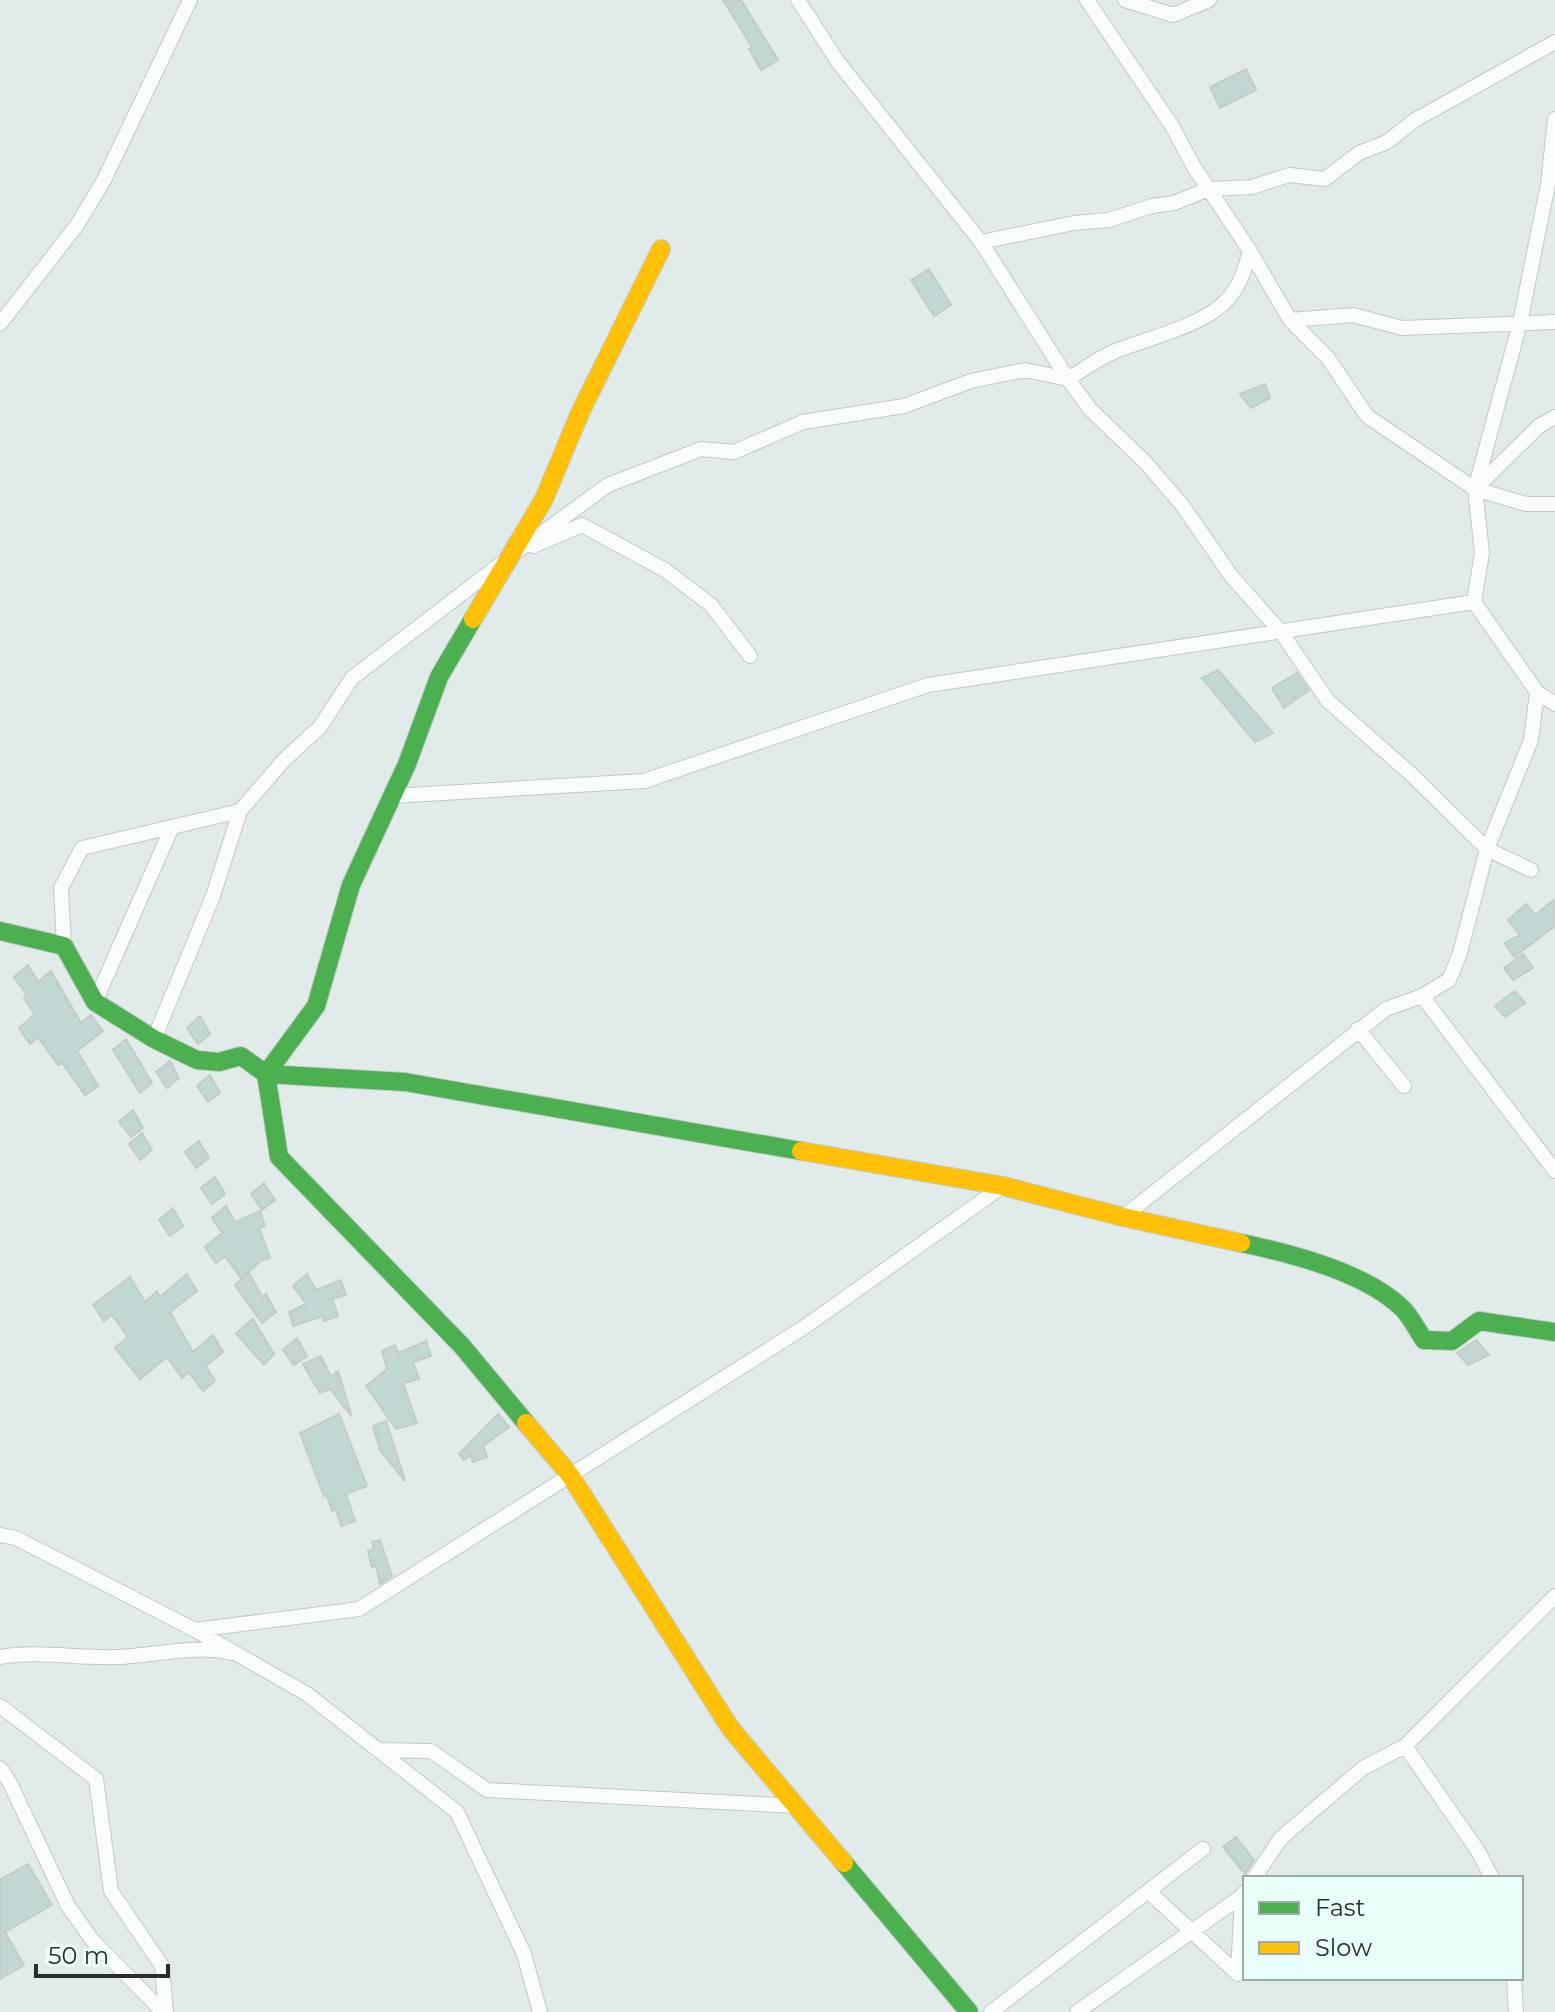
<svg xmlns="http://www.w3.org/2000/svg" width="1555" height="2012" viewBox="0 0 1555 2012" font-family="Montserrat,sans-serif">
  <rect width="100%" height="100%" fill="#e1ecea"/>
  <path fill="#c2d7d3" stroke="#c3ccca" stroke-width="2" d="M723 0H741L778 60 761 70 749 49 752 47Z
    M1246 69 1256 90 1220 108 1210 87Z
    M929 269 951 305 934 316 911 280Z
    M1265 384 1270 398 1251 408 1240 394Z
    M1218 670 1237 692 1273 733 1255 742 1202 678Z
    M1297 673 1309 690 1284 708 1272 688Z
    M1555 899V926L1514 957 1505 943 1520 935 1508 920 1526 904 1535 915Z
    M1523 954 1533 968 1513 980 1504 968Z
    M28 965 38 982 51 971 81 1023 91 1015 103 1031 77 1051 98 1086 85 1095 62 1063 58 1065 38 1037 30 1044 19 1028 35 1014 24 998 27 995 14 977Z
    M1515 991 1525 1003 1505 1017 1495 1006Z
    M200 1016 210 1034 198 1044 187 1028Z
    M126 1039 152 1083 140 1093 113 1050Z
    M170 1061 179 1078 167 1088 156 1072Z
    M210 1075 220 1093 208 1102 197 1086Z
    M133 1110 143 1128 131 1137 119 1122Z
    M142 1133 152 1150 140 1160 129 1144Z
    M199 1141 209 1158 196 1168 185 1152Z
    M215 1177 225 1194 212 1204 201 1188Z
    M264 1183 275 1200 262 1210 251 1194Z
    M226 1206 235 1222 260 1211 265 1226 259 1228 270 1258 261 1261 241 1278 225 1256 216 1263 205 1247 222 1233 212 1218Z
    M173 1208 183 1226 170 1236 159 1220Z
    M249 1273 262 1297 266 1294 276 1312 262 1323 235 1285Z
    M187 1274 197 1291 170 1312 193 1352 213 1335 223 1352 206 1366 215 1381 203 1391 189 1372 182 1378 167 1357 140 1379 115 1348 128 1337 112 1315 104 1321 93 1305 130 1277 145 1302 157 1291 160 1297Z
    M307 1274 316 1290 341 1280 346 1295 332 1299 338 1316 324 1321 323 1316 293 1326 289 1312 306 1304 293 1286Z
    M253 1319 274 1354 264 1365 236 1333Z
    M297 1338 307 1356 294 1365 283 1350Z
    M1476 1340 1489 1355 1468 1365 1457 1353Z
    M426 1341 431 1356 413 1362 419 1379 403 1383 417 1423 396 1429 366 1386 387 1369 382 1351 395 1345 398 1353Z
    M321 1356 331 1377 338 1371 352 1417 330 1389 320 1393 303 1364Z
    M339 1414 367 1486 346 1494 355 1521 341 1526 336 1509 332 1511 327 1495 324 1496 300 1433Z
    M498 1414 509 1427 483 1446 487 1457 473 1462 471 1455 464 1460 459 1454Z
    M386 1421 405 1480H404L380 1450 373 1426Z
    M380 1540 392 1576 380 1584 376 1565 372 1567 368 1551 374 1549 372 1542Z
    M1236 1837 1254 1860 1245 1874 1223 1847Z
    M28 1864 52 1905 5 1932 24 1965 0 1979V1880Z"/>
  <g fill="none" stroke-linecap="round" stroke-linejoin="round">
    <defs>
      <path id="street" d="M798 0 838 62 981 242 1068 379 1090 409 1146 463 1182 505 1232 577 1281 632 1328 701 1412 775 1487 849 1531 870
        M1087 0 1172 126 1194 167 1250 251 1290 320 1328 358 1367 416 1475 489 1526 504H1555
        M1125 0 1173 15 1209 0
        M981 242 1074 223 1109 220 1152 206 1174 203 1209 189 1252 187 1289 175 1325 179 1359 153 1387 142 1415 120 1555 42
        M1290 320 1353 315 1402 328 1555 322
        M0 324 77 225 104 180 190 0
        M1475 489 1539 426 1555 417
        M533 546 582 525 665 570 711 605 750 656
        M520 549 608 485 701 449 734 452 803 422 904 406 971 381 1025 370 1068 379C1085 369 1102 355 1121 349 1152 337 1204 325 1227 300 1240 286 1245 269 1250 251
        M1537 692 1555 704
        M392 796 644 781 928 685 1474 602
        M64 946 61 888 82 848 240 811
        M1422 996 1555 1171
        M95 1002 172 827
        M1358 1029 1404 1086
        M154 1039 213 896 240 811 284 760 320 727 352 678 503 562
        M1123 1217 1386 1009 1422 996 1449 980 1460 953 1487 849 1531 740 1537 692 1474 602 1482 553 1475 489 1520 323 1548 184 1555 119
        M0 1535 16 1538 195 1630 307 1694 457 1812 524 1954 540 2012
        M195 1630 359 1609 806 1326 1003 1186
        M0 1657C39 1650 79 1659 119 1657 149 1656 203 1644 231 1653
        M0 1706 96 1779 111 1891 162 1966 166 2012
        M1405 1746 1478 1851 1492 1878
        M378 1750 431 1751 487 1790 796 1806
        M0 1768 10 1783 68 1906 93 1941 163 2012
        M1254 1878 1281 1838 1363 1768 1405 1746 1555 1596
        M1149 1892 1238 1974
        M1238 1974 1242 1896 1245 1892
        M1514 1978 1516 2012
        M991 2012 1203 1849
        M1077 2012 1242 1896"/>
      <path id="fast" d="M473 619 439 677 407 764 351 885 316 1006 266 1074 279 1157 462 1346 526 1423
        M0 931 64 946 95 1002 154 1039 197 1060 219 1062 241 1056 266 1074 405 1082 801 1151
        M1241 1243C1290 1253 1366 1272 1403 1309 1411 1317 1417 1330 1424 1340L1452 1341 1479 1321 1555 1332
        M844 1863 969 2012"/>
      <path id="slow" d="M473 619 544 499 580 413 661 249
        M801 1151 1003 1186 1123 1217 1241 1243
        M526 1423 570 1475 731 1729 844 1863"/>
    </defs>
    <use href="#street" stroke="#c1c9c8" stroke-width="16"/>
    <use href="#fast" stroke="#c1c9c8" stroke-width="20"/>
    <use href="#slow" stroke="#c1c9c8" stroke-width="20"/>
    <use href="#street" stroke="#fafcfc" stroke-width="14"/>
    <use href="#fast" stroke="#4caf50" stroke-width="18"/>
    <use href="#slow" stroke="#ffc107" stroke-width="18"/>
  </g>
  <rect x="1243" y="1876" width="280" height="104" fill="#e9fffa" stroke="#9baca8" stroke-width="2"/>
  <rect x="1259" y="1902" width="40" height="12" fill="#4caf50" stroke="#9baca8" stroke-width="2"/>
  <text x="1315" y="1916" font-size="24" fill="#272f2e">Fast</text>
  <rect x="1259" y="1942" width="40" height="12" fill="#ffc107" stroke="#9baca8" stroke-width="2"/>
  <text x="1315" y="1956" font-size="24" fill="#272f2e">Slow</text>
  <path d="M36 1964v12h132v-12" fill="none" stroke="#272f2e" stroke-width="4"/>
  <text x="48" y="1964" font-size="24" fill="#272f2e" stroke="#e9fffa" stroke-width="6" paint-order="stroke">50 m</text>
</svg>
